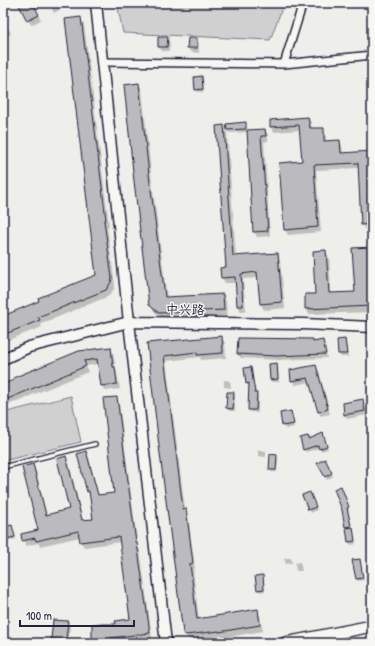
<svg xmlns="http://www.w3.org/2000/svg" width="375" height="646" viewBox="0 0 375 646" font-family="'Patrick Hand','LXGW WenKai TC',sans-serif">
  <rect width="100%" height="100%" fill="#eeeeeb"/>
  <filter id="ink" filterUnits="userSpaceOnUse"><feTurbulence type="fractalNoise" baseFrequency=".025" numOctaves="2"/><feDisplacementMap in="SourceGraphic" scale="8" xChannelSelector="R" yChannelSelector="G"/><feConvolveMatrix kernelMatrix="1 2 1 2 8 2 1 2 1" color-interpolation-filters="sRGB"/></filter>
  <g filter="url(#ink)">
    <path fill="#d0d0d1" stroke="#797986" d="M117 3H284L270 40 123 33Z
      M71 396 81 442 3 461V413Z"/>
    <path fill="#0003" d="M19 3H32L41 20 31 25Z
      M49 3H58L61 9 54 13Z
      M3 18 11 34 3 38Z
      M80 18 84 24 109 226 107 227 115 285 114 289 109 296 41 324 42 327 3 342V317L41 302 97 275Z
      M167 38 170 43 169 51H162L159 47Z
      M197 39 199 44V53L191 52 188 48Z
      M201 77 203 80 204 92H198L196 89Z
      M139 84 142 90 152 182 167 298 223 295 226 301 227 316 163 319 154 311 150 305Z
      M308 118 311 123 312 129H323L326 134V142L339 141 342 146 343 154 372 153V229L365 230 362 224 359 168 316 170 321 232 288 235 285 230 303 162 301 130 274 132 271 127V121Z
      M245 123 247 131 265 130 268 135V141L264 142 270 236 257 237 254 231 248 132 229 133 228 130Z
      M224 126 227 132 236 257 277 254 280 260 285 308 264 310 261 304 258 278 243 279 246 311 241 312 238 306 236 283H225L222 277 227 268Z
      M372 248V312L309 314 306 309 317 295 326 252 329 257 331 294 356 293Z
      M221 337 225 343 226 358 201 360 200 357 166 361 185 509 188 515 195 569H193L199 620 257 610 260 616 263 631 223 638 222 636 190 640 188 638 184 632 148 344Z
      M239 339 312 340 314 343 323 341 325 345 327 358 279 360 241 358 238 354Z
      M338 340H345L346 343 348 357H341L339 354Z
      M369 345H372V372Z
      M110 348 113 353 120 389 105 391 102 386 98 364 86 366 88 372 3 407V385Z
      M276 364 278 367 279 382H272L271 379Z
      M316 366 319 371 330 414 321 416 318 412 310 382 295 385 292 380Z
      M251 368 252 371 256 394 258 396V413L251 412 249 410 250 386H249L247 384Z
      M224 380 230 381 231 388 224 387Z
      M228 393H233L235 396V411H229L227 408Z
      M116 398 119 403 138 547 140 550 152 638 115 643H95L93 640 117 625 132 620 121 542 84 547 81 542 80 537 40 546 38 543 26 546 22 535 39 531 33 465 36 471 47 516 70 510 66 458 69 463 83 521 94 520 91 496 88 492 78 454 86 452 89 458 99 496 115 494Z
      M363 401 365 405 367 415 347 419 345 415Z
      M290 412 294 427 285 429 281 414Z
      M324 437 328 449 321 451 320 448 306 452 304 449 309 440Z
      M258 450 266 451V457L258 456Z
      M276 456 278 458 277 472H272L270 470Z
      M324 461 333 476 327 480 319 464Z
      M341 487 349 510H348L356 544 351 545 349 542Z
      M304 496H311L317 510 311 513Z
      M13 529 16 539 8 541 7 538Z
      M284 558H291L292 563 286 564Z
      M359 560 364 580 358 581 356 578Z
      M300 562 302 571H296L295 563Z
      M262 576 265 591 260 592 258 589Z
      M67 622 70 627 68 643H54L52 638Z"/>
    <path fill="#bbbbbf" stroke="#22223b" d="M18 3H33L39 15 27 21Z
      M81 17 106 220 104 221 112 278 111 282 106 290 38 317 40 320 3 335V316L39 301 38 298 96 275 65 19Z
      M158 37H168L167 47H158Z
      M188 38H197V48H187Z
      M202 76 203 89 195 90 194 77Z
      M139 83 149 175 165 297 223 294 224 310 159 313 149 305 134 181 124 85Z
      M308 117 310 128H324V141L340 140 341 153 372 151V162H368L371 224 361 225 358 163 314 165 318 227 284 230 279 163 302 161 299 125 270 127V120Z
      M246 122V129L227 130 226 124Z
      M224 125 233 256 278 253 282 302 260 304 257 272 241 274 243 306H237L235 277 221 278 220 268 226 267 216 126Z
      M265 129 266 136H261L268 231 253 232 247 130Z
      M372 247V306L305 309V294H315L313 251 326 250 329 293 355 292 352 248Z
      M222 336 223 353 197 355V352L164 356 183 509 186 508 193 563 190 564 197 619 258 609 260 625 219 632V631L186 635 183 633 159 446 147 343Z
      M238 338 313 339V342L323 340 326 354 276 356 237 354Z
      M345 339 347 354H338L337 340Z
      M111 347 113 367H115L117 384 101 386 97 359 84 361 86 366 3 401V384L14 380 13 378 79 351Z
      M277 363 278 379 270 380 269 364Z
      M316 365 328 409 318 412 308 378 291 381 290 370Z
      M251 367 255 393H257L256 410H248L249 383 246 384 244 368Z
      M227 392H234L233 409 226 408Z
      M117 397 136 543H137L150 633 110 638V641H92V624H116L115 621 130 619 119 537 80 542 78 531 36 541 35 538 22 541 21 534 38 530 22 467 33 464 46 515 69 509 57 459 66 456 82 520 93 519 89 491 87 492 77 454 86 451 98 495 114 493 103 398Z
      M363 399 365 411 344 415 343 403Z
      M291 411 294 424 282 426 280 413Z
      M323 433 327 446 319 449 318 445 303 450 300 438 308 436 309 439Z
      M270 454 277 455 276 470H269Z
      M325 459 332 473 325 477 317 463Z
      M341 486 349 507 347 508 351 526 345 527 342 510 334 489Z
      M310 492 316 507 308 510 302 495Z
      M12 525 15 537 6 539 3 527Z
      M353 527 355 541 348 542 346 528Z
      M360 559 363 578 356 579 352 560Z
      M263 575 264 589 257 590 255 576Z
      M53 620 68 621 66 640 51 639Z"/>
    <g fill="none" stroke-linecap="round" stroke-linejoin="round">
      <defs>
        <path id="lane" d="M3 467 95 444"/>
        <path id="street" d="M102 62 284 64 372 55
          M284 64 303 3"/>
        <path id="secondary" d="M96 3 129 322 166 643
          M3 359 29 347 129 322 303 324 372 327"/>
        <path id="primary" d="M285 643 372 626"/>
      </defs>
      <use href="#lane" stroke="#22223b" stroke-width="6"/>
      <use href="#street" stroke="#22223b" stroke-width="10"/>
      <use href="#secondary" stroke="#22223b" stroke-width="13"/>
      <use href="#primary" stroke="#22223b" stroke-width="14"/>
      <use href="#lane" stroke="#f6f6f2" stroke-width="3.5"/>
      <use href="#street" stroke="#f6f6f2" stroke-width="7"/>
      <use href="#secondary" stroke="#f6f6f2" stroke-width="10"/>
      <use href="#primary" stroke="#f6f6f2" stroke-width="11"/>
    </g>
  </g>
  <g text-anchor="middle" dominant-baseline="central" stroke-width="3" stroke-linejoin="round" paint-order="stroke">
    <g font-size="13" fill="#22223b" stroke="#f6f6f2">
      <text transform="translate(185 309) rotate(1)">中兴路</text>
    </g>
  </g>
  <rect width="375" height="646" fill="none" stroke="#f6f6f2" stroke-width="16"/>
  <rect x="8" y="8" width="359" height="630" fill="none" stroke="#22223b" stroke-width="1.5" filter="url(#ink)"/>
  <path d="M20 620v6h114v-6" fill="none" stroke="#22223b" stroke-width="2"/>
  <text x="26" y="620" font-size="12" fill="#22223b" stroke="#f6f6f2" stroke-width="3" paint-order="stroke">100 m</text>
</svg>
